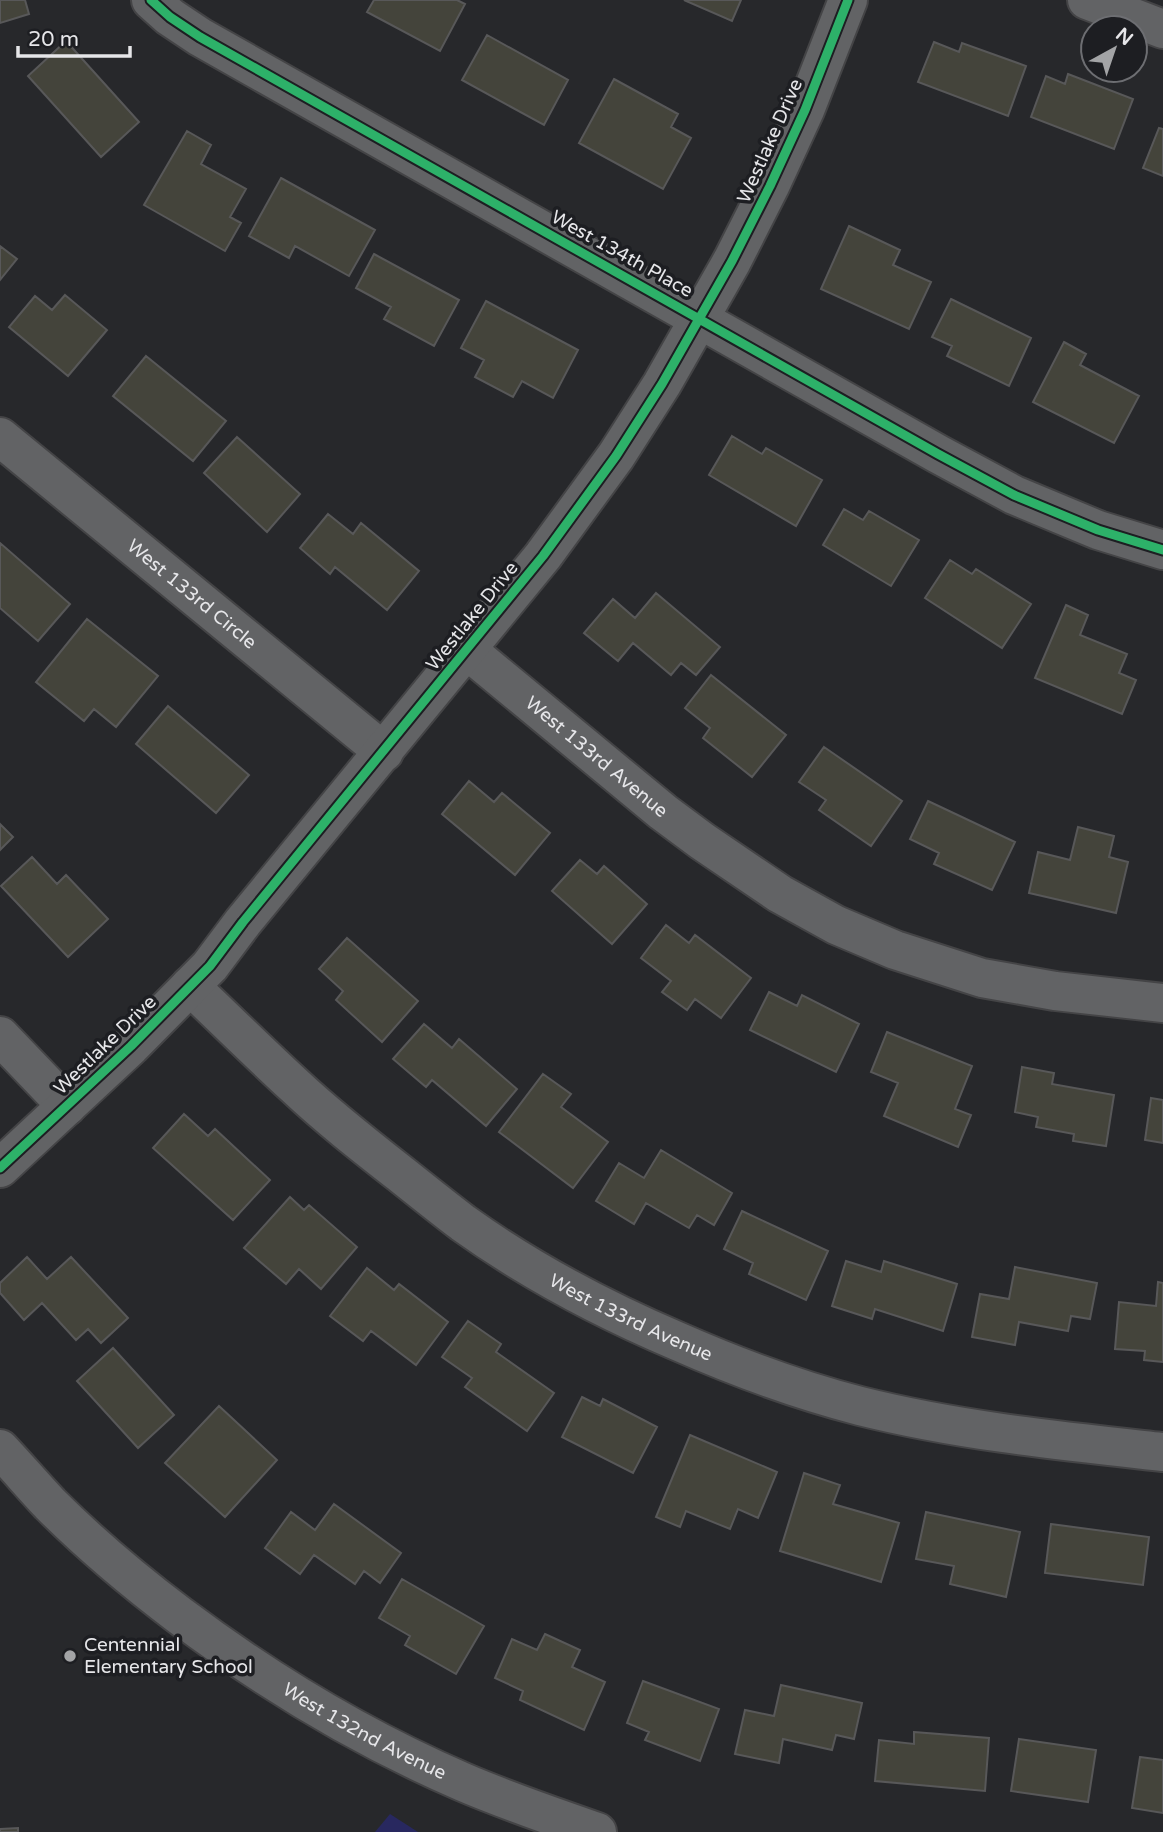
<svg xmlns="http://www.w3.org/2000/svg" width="1163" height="1832" viewBox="0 0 1163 1832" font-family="'Varela Round',sans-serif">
  <rect width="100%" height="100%" fill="#27282b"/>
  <path fill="#28285f" d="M390 1814 418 1832H375Z"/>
  <path fill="#44443b" stroke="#585859" stroke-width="2" d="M0 0H25L29 14 0 23Z
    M374 0H457L465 4 440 51 367 12Z
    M684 0H741L732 21Z
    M487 35 568 80 544 125 462 80Z
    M66 41 139 122 101 157 28 76Z
    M934 42 959 52 962 43 1026 66 1008 116 918 82Z
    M1068 74 1133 99 1114 149 1031 117 1046 76 1065 84Z
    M614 79 678 114 671 127 691 138 663 189 579 143Z
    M1159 128 1163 129V176L1143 168Z
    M187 131 211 145 201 164 246 189 230 217 241 223 225 251 144 205Z
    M281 178 375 230 349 276 295 246 289 258 249 236Z
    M849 226 900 250 893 265 931 282 909 329 821 289Z
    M0 246 17 259 0 280Z
    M374 254 459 300 434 346 384 319 391 307 356 288Z
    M65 295 107 330 68 376 9 327 35 296 52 310Z
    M951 299 1031 338 1009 386 947 356 952 346 932 337Z
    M486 301 578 350 553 398 522 381 513 397 475 377 484 360 461 348Z
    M1064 342 1086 354 1080 365 1139 396 1114 443 1033 402Z
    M146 356 226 421 193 461 113 396Z
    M732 436 762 454 766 448 822 480 796 526 709 475Z
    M237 437 300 494 267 532 204 473Z
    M844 509 863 520 869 511 919 540 891 586 823 545Z
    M328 514 353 534 361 523 419 571 387 610 335 567 330 574 300 548Z
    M0 543 70 604 38 641 0 608Z
    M950 560 972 574 976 569 1031 604 1002 648 925 598Z
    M656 593 720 647 696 675 681 663 671 675 633 643 618 661 584 633 613 599 635 618Z
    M1066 605 1088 615 1080 635 1127 654 1119 673 1136 680 1122 714 1035 678Z
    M87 619 158 676 116 727 94 709 84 721 36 682Z
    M711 675 786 735 752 777 703 738 710 728 685 708Z
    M168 706 249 775 216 813 136 744Z
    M824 747 902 801 871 846 819 810 826 800 799 782Z
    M469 781 494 802 502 793 550 833 515 875 442 814Z
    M928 801 1015 842 992 890 934 864 939 853 910 839Z
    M0 824 13 837 0 850Z
    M1078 827 1114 836 1109 857 1128 862 1116 913 1029 893 1038 852 1070 860Z
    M32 857 57 884 66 875 108 919 68 957 1 886Z
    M580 860 597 874 604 866 647 904 612 944 552 891Z
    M666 925 689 943 695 935 751 978 721 1018 695 999 687 1010 662 992 671 981 641 958Z
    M347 938 418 1001 382 1042 336 1000 343 991 319 969Z
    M769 992 797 1006 802 995 859 1024 836 1072 750 1030Z
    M424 1024 452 1048 459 1039 517 1089 486 1126 432 1080 426 1087 393 1059Z
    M887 1032 972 1066 955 1109 971 1115 958 1147 884 1116 898 1083 871 1072Z
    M1022 1067 1054 1073 1052 1084 1114 1095 1106 1146 1073 1141 1074 1134 1036 1127 1038 1117 1015 1112Z
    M543 1074 571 1094 561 1107 608 1142 573 1188 499 1132Z
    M1151 1098 1163 1100V1143L1145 1140Z
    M184 1114 208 1136 215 1129 270 1180 233 1220 153 1148Z
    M661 1150 732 1193 714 1225 697 1215 689 1228 646 1203 634 1224 596 1201 619 1163 644 1178Z
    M290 1197 304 1210 309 1205 357 1247 321 1289 299 1269 286 1284 244 1248Z
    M742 1211 828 1251 806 1300 749 1274 753 1263 724 1249Z
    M27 1257 47 1279 71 1257 128 1318 101 1343 88 1329 76 1340 42 1303 24 1320 0 1293V1283Z
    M846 1261 881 1272 884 1261 957 1284 943 1331 875 1309 872 1319 832 1306Z
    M1015 1267 1097 1283 1090 1319 1071 1316 1068 1331 1019 1322 1015 1345 972 1337 980 1294 1009 1299Z
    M367 1268 394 1290 399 1284 448 1322 416 1365 371 1331 363 1341 330 1316Z
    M1158 1282 1163 1283V1362L1144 1360 1145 1351 1115 1349 1119 1302 1156 1306Z
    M468 1321 501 1344 496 1352 554 1393 527 1431 465 1387 472 1378 442 1357Z
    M113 1348 174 1415 138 1448 77 1381Z
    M582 1397 600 1406 603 1399 657 1427 633 1473 562 1437Z
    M219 1406 277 1460 225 1517 165 1463Z
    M690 1435 777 1472 758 1518 738 1509 730 1529 686 1511 680 1527 656 1517Z
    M804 1473 840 1485 833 1504 899 1523 881 1582 780 1551Z
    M334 1504 401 1553 380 1583 364 1571 355 1584 314 1555 300 1574 265 1548 291 1512 315 1530Z
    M926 1512 1020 1532 1006 1597 950 1584 954 1566 916 1559Z
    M1051 1524 1149 1537 1143 1585 1045 1573Z
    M402 1579 484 1626 456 1674 405 1645 410 1636 379 1618Z
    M545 1634 580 1650 572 1667 605 1682 584 1730 520 1700 523 1691 495 1678 512 1639 537 1650Z
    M643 1681 719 1709 700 1761 645 1740 649 1732 627 1723Z
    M781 1685 862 1703 854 1739 836 1735 832 1750 783 1739 779 1763 735 1754 745 1710 774 1716Z
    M914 1732 989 1738 985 1791 875 1781 879 1740 914 1744Z
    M1019 1739 1096 1750 1088 1802 1011 1791Z
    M1140 1757 1163 1760V1813L1132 1808Z
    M18 1828V1832H0V1829Z"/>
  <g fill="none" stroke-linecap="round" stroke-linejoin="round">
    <defs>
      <g id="street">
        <path d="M151 0 170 17 200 37 938 454 1014 495 1098 530 1163 550"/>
        <path d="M1087 0 1163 29"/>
        <path id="s1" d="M0 437 384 752"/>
        <path id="s2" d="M467 650 663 812 702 841 780 894 836 925 895 950 982 978 1055 991 1163 1003"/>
        <path id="s3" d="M190 986C225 1019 259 1053 295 1086 329 1118 365 1146 402 1175 422 1191 442 1207 463 1223 530 1271 602 1309 677 1341 736 1367 798 1390 860 1406 960 1431 1062 1441 1163 1452"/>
        <path d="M0 1036 67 1106"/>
      </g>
      <g id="secondary">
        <path d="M0 1168 131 1046 210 966 243 922 543 556 616 456 662 384 732 261 770 186 805 110 848 0"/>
        <path id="s4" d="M0 1449C17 1467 33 1486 50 1504 90 1544 134 1581 179 1615 267 1681 361 1738 463 1782 507 1801 552 1816 597 1832"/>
      </g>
    </defs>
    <use href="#street" stroke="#444446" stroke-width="42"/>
    <use href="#secondary" stroke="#444446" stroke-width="42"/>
    <use href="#street" stroke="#626365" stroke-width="38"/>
    <use href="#secondary" stroke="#626365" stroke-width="38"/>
    <defs>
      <path id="cycleway" d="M151 0 170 17 200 37 938 454 1014 495 1098 530 1163 550
        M0 1168 131 1046 210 966 243 922 543 556 616 456 662 384 732 261 770 186 805 110 848 0"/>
    </defs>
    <use href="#cycleway" stroke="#1d1e22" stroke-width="13"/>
    <use href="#cycleway" stroke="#2db169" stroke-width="9"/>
  </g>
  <circle fill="#a3a4a6" stroke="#1d1e22" stroke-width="2.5" cx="70" cy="1656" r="7"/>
  <g text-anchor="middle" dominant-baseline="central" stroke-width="7" stroke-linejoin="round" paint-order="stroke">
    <g font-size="19" fill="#e6e6e9" stroke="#1d1e22">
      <text transform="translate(770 141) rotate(-66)">Westlake Drive</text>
      <text transform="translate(622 254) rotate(29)">West 134th Place</text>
      <text stroke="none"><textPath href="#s1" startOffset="248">West 133rd Circle</textPath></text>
      <text transform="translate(472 616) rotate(-51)">Westlake Drive</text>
      <text stroke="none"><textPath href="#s2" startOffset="168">West 133rd Avenue</textPath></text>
      <text transform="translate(105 1045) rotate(-44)">Westlake Drive</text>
      <text stroke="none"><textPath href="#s3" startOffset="555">West 133rd Avenue</textPath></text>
      <text stroke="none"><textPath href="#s4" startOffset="464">West 132nd Avenue</textPath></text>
    </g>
    <g font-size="19" fill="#e6e6e9" stroke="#1d1e22" text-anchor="start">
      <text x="84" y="1645">Centennial<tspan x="84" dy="22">Elementary School</tspan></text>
    </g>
  </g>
  <g transform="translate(1114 49) rotate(40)"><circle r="33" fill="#1d1e22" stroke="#6d6e72" stroke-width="2"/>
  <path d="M0-5L12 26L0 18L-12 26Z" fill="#a3a4a6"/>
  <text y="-10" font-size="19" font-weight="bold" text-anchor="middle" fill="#e6e6e9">N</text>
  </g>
  <path d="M18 46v10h112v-10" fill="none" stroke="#e6e6e9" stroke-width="3.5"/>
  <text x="28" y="46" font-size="21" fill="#e6e6e9" stroke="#1d1e22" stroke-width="5" paint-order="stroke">20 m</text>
</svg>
